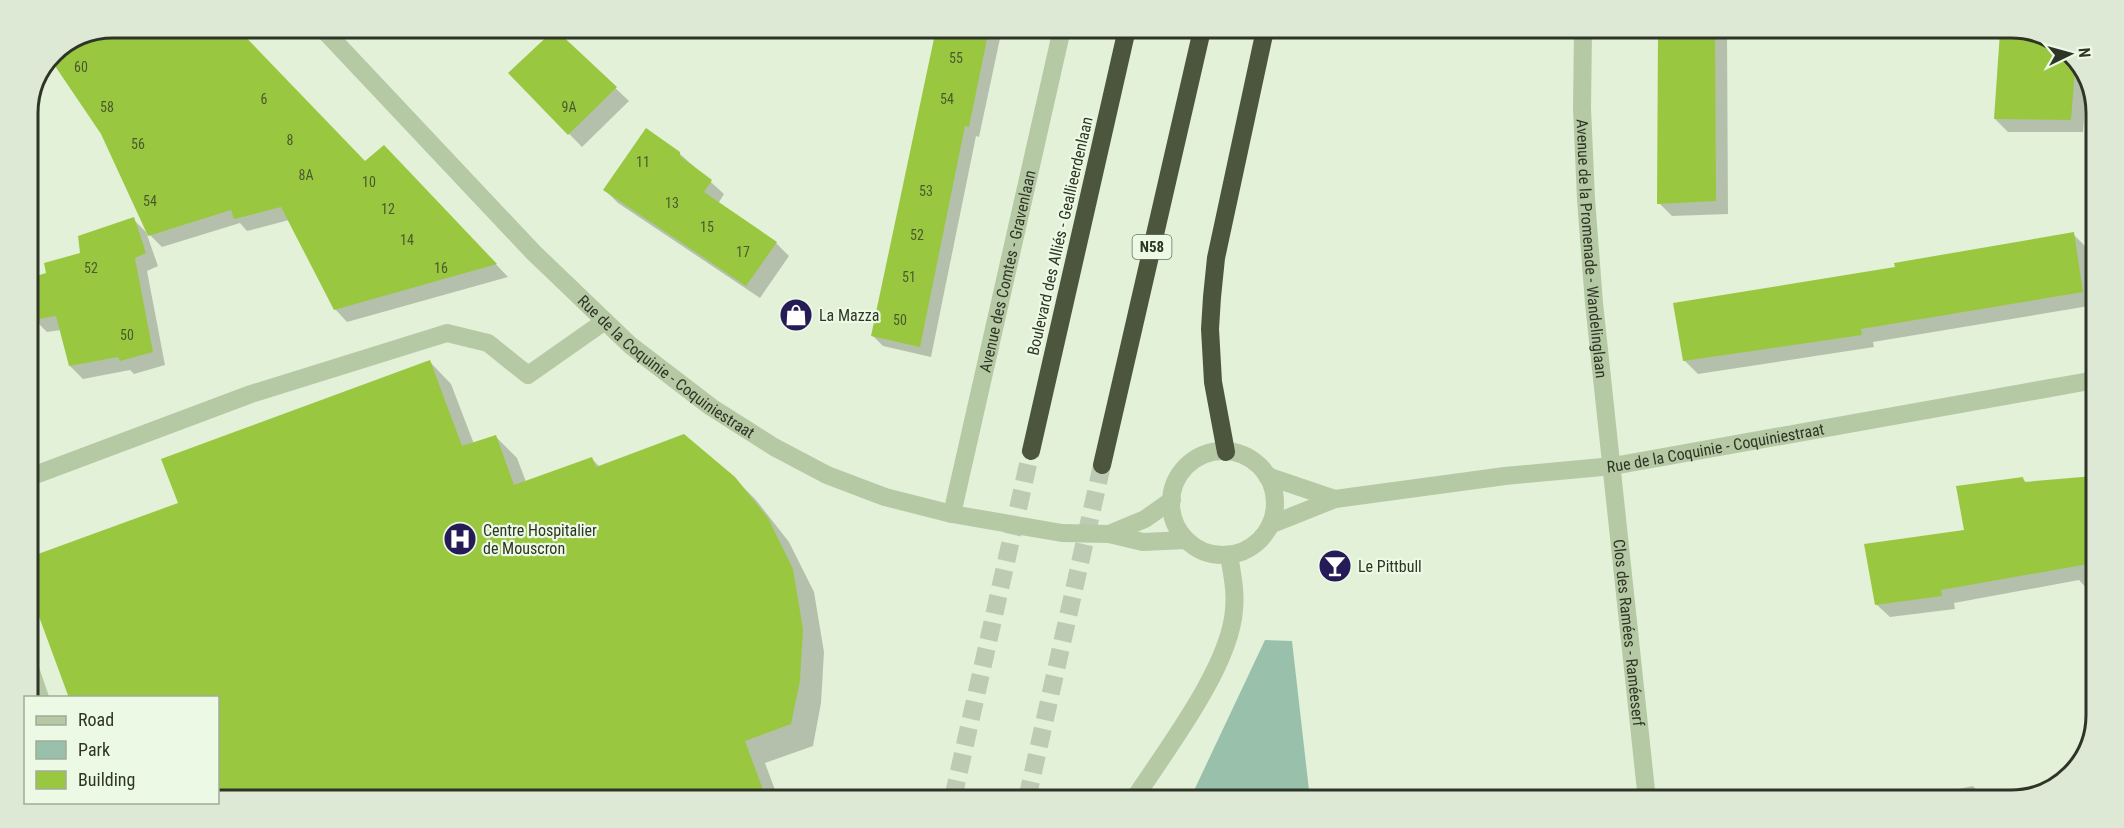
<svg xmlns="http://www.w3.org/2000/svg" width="2124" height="828" viewBox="0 0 2124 828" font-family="'Roboto Condensed',sans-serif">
  <rect width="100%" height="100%" fill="#e2f1d8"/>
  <path fill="#98c0aa" d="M1265 640 1292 641 1310 799H1190Z"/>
  <path fill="#0003" d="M113 27H233L365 163 396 159 508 277 347 322 335 309 289 220 247 231 240 223 162 247 150 235 102 134 55 65 47 69 45 68 52 52Z
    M937 29H1002L979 137 976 136 931 357 883 346 873 336Z
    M555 31 629 101 582 147 510 73Z
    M1659 31H1727L1728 214 1672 216 1659 203Z
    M2001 32H2039L2079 60 2087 82 2083 132H2008L1995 119Z
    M679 153 724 194 718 204 776 243 789 256 760 298 618 203 605 190Z
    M133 219 146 232 158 266 147 271 165 365 134 374 130 370 83 379 70 366 61 330 47 332 34 319 47 274 81 255Z
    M2073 234 2086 247 2095 305 1873 342 1874 347 1698 374 1684 360 1896 268Z
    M430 362 451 384 474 444 496 437 517 458 526 482 592 459 600 467 734 478 756 500 789 542 814 592 824 652 821 703 813 746 765 763 778 798 218 797V698L180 504Z
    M2094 478 2093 591 2090 592 2079 580 1954 603 1955 609 1890 617 1876 604 1966 532 2023 479 2028 484Z
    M1973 786 1987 801H1905V800Z"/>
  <path fill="#99c840" d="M113 27H236L365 161 384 145 497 264 334 310 281 207 234 219 231 210 148 236 101 134 53 63 64 56 60 49Z
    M555 29 617 87 568 135 508 73Z
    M936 29H989L969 127 965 126 920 347 871 336Z
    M1658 31H1715L1716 201 1657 204Z
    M2000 32H2039L2076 58 2071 120 1994 119Z
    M646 128 680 152V156L712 180 704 192 777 242 746 286 603 190Z
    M134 217 146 253 135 258 153 352 120 361 118 357 69 366 56 316 33 320 27 297V279L46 273 44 263 80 253 78 236Z
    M2074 232 2083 292 1861 329 1862 335 1683 361 1673 303 1895 267 1894 263Z
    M430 360 462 446 496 435 514 485 592 457 596 467 684 434 735 477 768 518 793 569 803 629 800 681 791 724 745 741 766 798 218 797V698H69L27 584V558L178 503 161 459Z
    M2094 476V563L1941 590 1942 596 1875 605 1864 544 1964 530 1956 486 2023 477 2024 482Z"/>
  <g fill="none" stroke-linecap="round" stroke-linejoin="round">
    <path stroke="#becbb4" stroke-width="18" stroke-dasharray="18 9" stroke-linecap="butt" d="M953 798 1031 451
      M1027 799 1102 465"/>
    <g stroke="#b5c9a4" stroke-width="18">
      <path id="s1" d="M322 28 533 252 630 345 711 407 774 447 827 475 885 497 952 514 1062 533 1109 534 1143 542 1186 540"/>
      <path id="s2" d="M1583 31 1582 108 1586 199 1594 303 1647 800"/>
      <circle cx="1223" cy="503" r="52"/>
      <path d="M1267 476 1335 499"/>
      <path d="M27 478 251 394 447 333 488 343 528 375 605 321"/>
      <path id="s3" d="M952 514 1062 29"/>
      <path id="s4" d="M1270 525 1335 499 1505 476 1613 466 2095 380"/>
      <path d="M1109 534 1145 519 1172 500"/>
      <path d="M27 660 40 698"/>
      <path d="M1134 799C1166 750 1230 667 1234 610 1236 591 1232 574 1229 555"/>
    </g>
    <path stroke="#4c563d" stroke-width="18" d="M1031 451 1127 29
      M1226 452 1213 382 1210 329 1212 297 1216 258 1265 30
      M1102 465 1202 30"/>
  </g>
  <defs>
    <symbol id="shop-disc" viewBox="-11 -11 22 22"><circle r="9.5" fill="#251b57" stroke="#ecf9e4"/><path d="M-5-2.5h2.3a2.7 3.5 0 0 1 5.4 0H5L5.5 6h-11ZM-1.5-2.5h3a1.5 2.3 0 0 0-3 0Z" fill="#fff"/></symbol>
    <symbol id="hospital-disc" viewBox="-11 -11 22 22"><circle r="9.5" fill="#251b57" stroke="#ecf9e4"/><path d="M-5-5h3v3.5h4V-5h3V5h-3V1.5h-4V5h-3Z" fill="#fff"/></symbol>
    <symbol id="bar-disc" viewBox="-11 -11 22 22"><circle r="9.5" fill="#251b57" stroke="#ecf9e4"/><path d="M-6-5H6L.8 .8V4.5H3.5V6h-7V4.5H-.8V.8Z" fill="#fff"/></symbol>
  </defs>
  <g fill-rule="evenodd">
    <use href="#shop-disc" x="777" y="296" width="38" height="38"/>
    <use href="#hospital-disc" x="441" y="520" width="38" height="38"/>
    <use href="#bar-disc" x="1316" y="547" width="38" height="38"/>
  </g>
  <g text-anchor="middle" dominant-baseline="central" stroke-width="4.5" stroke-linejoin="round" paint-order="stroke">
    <g font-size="14" fill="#4a5a2c">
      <text x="956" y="58">55</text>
      <text x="81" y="67">60</text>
      <text x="264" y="99">6</text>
      <text x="947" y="99">54</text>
      <text x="107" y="107">58</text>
      <text x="569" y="107">9A</text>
      <text x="290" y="140">8</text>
      <text x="138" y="144">56</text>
      <text x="643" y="162">11</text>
      <text x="306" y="175">8A</text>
      <text x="369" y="182">10</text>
      <text x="926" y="191">53</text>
      <text x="150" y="201">54</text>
      <text x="672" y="203">13</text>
      <text x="388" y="209">12</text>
      <text x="707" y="227">15</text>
      <text x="917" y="235">52</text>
      <text x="407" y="240">14</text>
      <text x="743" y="252">17</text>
      <text x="91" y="268">52</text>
      <text x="441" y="268">16</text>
      <text x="909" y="277">51</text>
      <text x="900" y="320">50</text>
      <text x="127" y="335">50</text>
    </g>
    <rect fill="#ecf9e4" stroke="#68705f" stroke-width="1.5" x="1132.5" y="235" width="39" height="24" rx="4.5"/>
    <g font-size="15" font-weight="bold" fill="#2f3526">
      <text x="1152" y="247">N58</text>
    </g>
    <g font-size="16" fill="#2f3526" stroke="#ecf9e4">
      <text transform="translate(1060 236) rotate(-77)">Boulevard des Alliés - Geallieerdenlaan</text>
      <text stroke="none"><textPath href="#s2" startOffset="218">Avenue de la Promenade - Wandelinglaan</textPath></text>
      <text stroke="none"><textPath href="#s3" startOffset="249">Avenue des Comtes - Gravenlaan</textPath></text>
      <text stroke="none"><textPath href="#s1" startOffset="484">Rue de la Coquinie - Coquiniestraat</textPath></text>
      <text stroke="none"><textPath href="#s4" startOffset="454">Rue de la Coquinie - Coquiniestraat</textPath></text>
      <text stroke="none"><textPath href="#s2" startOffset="604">Clos des Ramées - Raméeserf</textPath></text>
    </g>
    <g font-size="16" fill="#2f3526" stroke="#ecf9e4" text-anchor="start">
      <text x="819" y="315">La Mazza</text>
      <text x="483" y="530">Centre Hospitalier<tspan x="483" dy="18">de Mouscron</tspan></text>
      <text x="1358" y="566">Le Pittbull</text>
    </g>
  </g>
  <path d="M0 0H2124V828H0ZM113 38H2011A75 75 0 0 1 2086 113V715A75 75 0 0 1 2011 790H113A75 75 0 0 1 38 715V113A75 75 0 0 1 113 38Z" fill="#dde9d5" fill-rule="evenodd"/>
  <path fill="none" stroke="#2f3526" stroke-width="3" d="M113 38H2011A75 75 0 0 1 2086 113V715A75 75 0 0 1 2011 790H113A75 75 0 0 1 38 715V113A75 75 0 0 1 113 38Z"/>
  <rect x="24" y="696" width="195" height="108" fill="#ecf9e4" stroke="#a0ab98" stroke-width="1.5"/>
  <rect x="36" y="716" width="30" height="9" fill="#b5c9a4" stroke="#a0ab98" stroke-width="1.5"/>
  <text x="78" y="726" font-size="18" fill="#2f3526">Road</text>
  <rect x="36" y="741" width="30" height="18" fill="#98c0aa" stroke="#a0ab98" stroke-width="1.5"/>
  <text x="78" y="756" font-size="18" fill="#2f3526">Park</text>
  <rect x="36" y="771" width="30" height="18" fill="#99c840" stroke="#a0ab98" stroke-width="1.5"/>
  <text x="78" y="786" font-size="18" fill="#2f3526">Building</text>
  <g transform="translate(2070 54) rotate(85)" stroke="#ecf9e4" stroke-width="4.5" paint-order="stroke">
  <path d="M0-4.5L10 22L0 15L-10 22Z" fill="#2f3526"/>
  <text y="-9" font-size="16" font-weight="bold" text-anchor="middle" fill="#2f3526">N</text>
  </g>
</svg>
